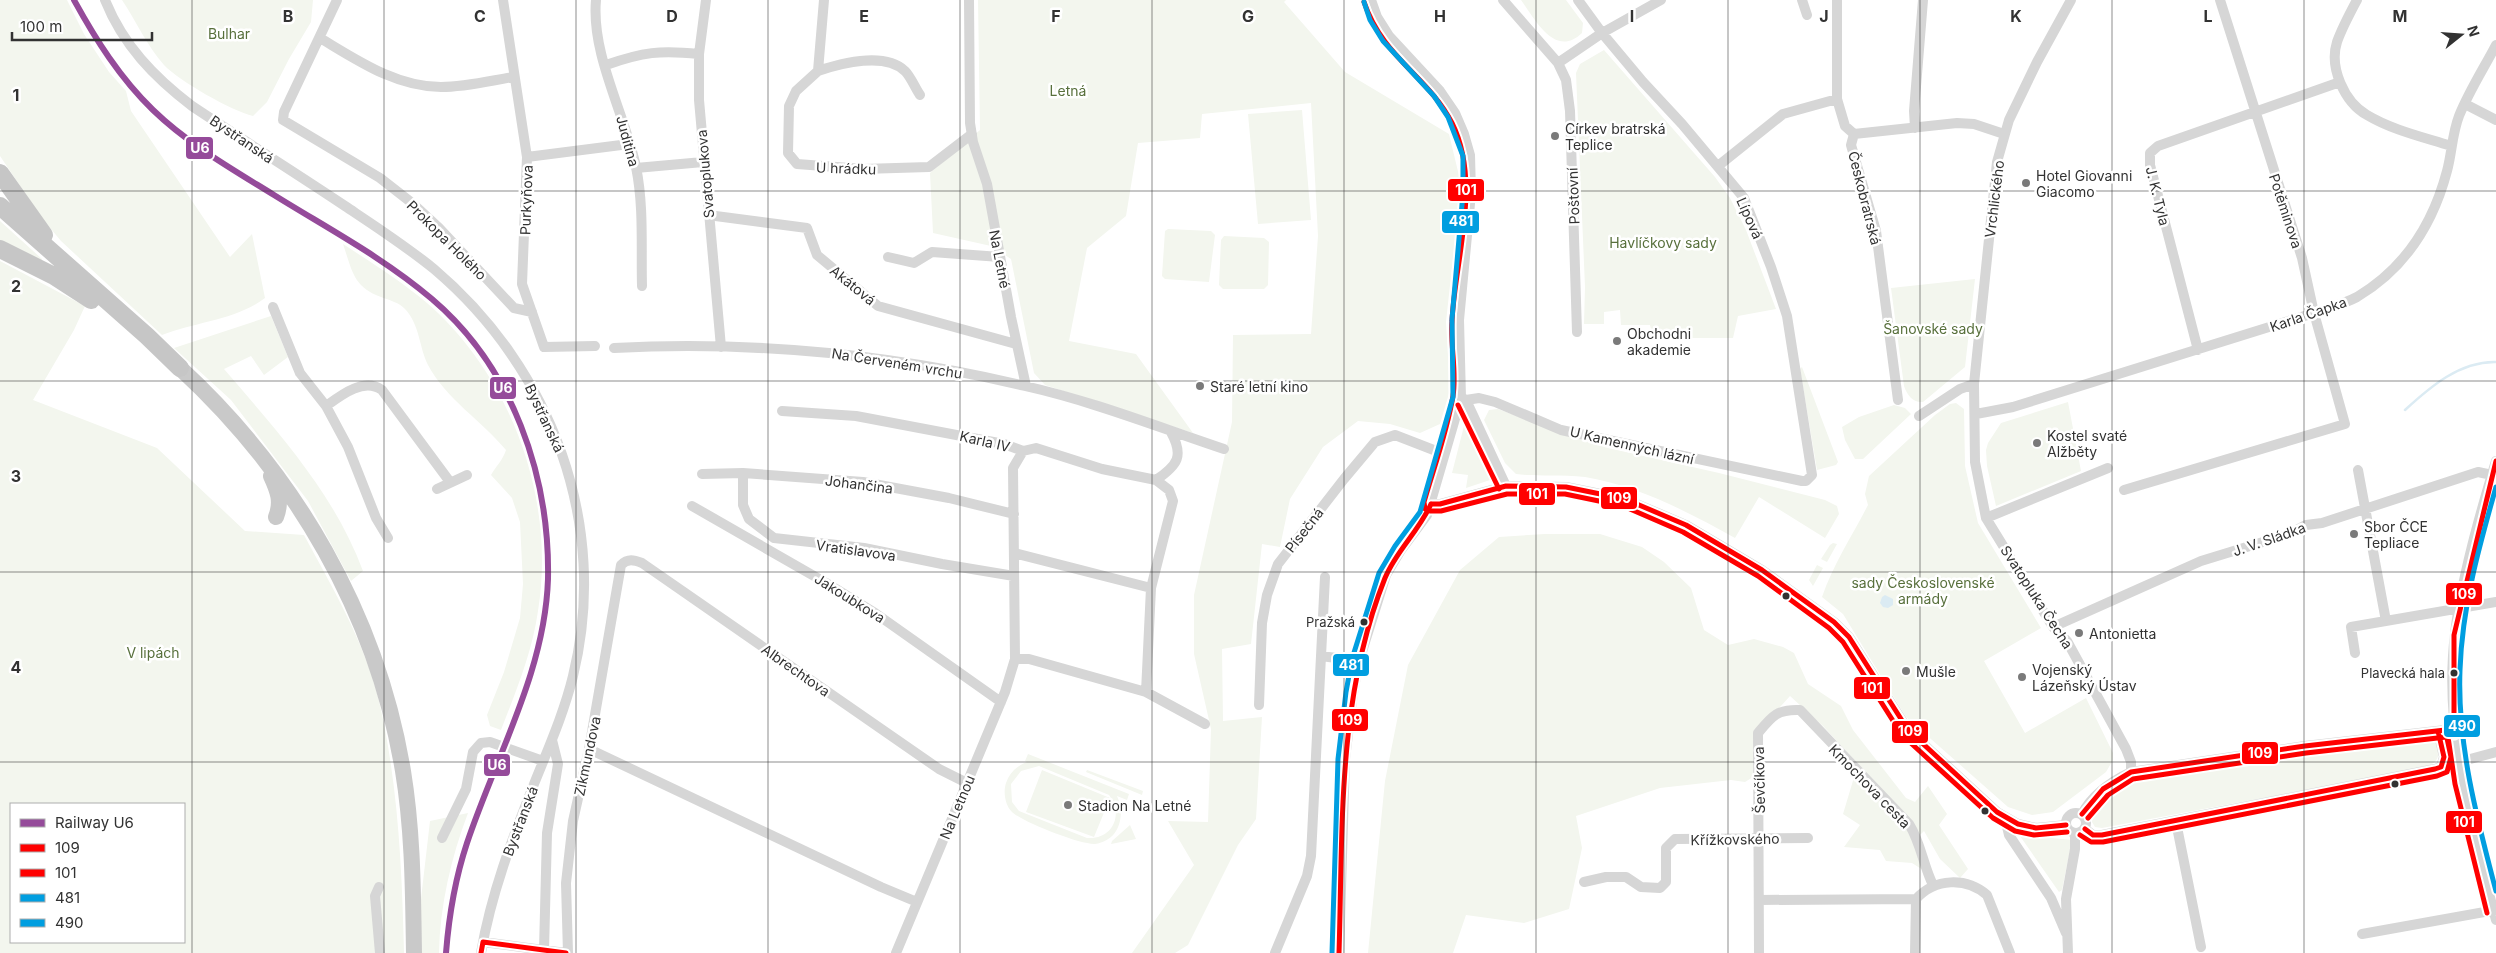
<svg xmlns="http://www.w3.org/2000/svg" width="2496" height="953" viewBox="0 0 2496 953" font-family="Inter,sans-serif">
  <rect width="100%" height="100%" fill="#fff"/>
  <path fill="#f3f6ee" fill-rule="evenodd" d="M0 0H67L84 34 109 72 126 91 131 111 230 257 252 234 265 298C236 320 195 322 162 335L61 241 41 217 0 156Z
    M122 0H313L311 22 289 59 267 102 253 116C232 111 179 81 164 65 147 46 136 21 122 0Z
    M978 0H1286L1284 2 1345 72 1449 134 1461 184 1446 322 1450 390 1440 424 1420 433 1390 424 1358 421 1323 447 1290 499 1280 547 1262 544 1251 644 1222 649 1223 721 1262 717 1256 819 1238 845 1188 945 1175 953H1132L1194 865 1168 821 1208 822 1211 729 1194 654V595L1232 422 1233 335 1311 334 1318 236 1311 103 1202 114 1200 138 1138 143 1126 216 1087 248 1069 341 1136 354 1193 433 1045 385 1034 373 1011 259 991 246 933 233 930 173 980 130Z
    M1521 0H1566L1583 23 1582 33C1555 59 1535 19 1521 0Z
    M1604 50 1715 177 1730 198 1746 230 1776 309 1738 316 1733 338H1667L1666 334H1652L1650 325H1621L1620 310 1604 312V324H1584L1585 287 1576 73 1580 64Z
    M1302 110 1311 220 1258 224 1248 114Z
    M0 221 42 259 41 262 0 243Z
    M1168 229 1211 231 1215 235 1209 282 1165 279 1162 276 1165 231Z
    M1224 236 1264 238 1269 242 1268 285 1264 289H1223L1219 285 1221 240Z
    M343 244C372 263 401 281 427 303 512 377 556 500 538 611 532 653 516 691 501 730L490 726 487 715 504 672 520 618 523 584 520 522 512 498 491 475C496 466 503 460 506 450 482 421 446 399 428 365 419 347 420 325 405 309 400 303 389 300 381 297 353 287 352 270 343 244Z
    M0 261 85 306 74 330 33 400 157 448 245 531 304 535C332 587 363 639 378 697 398 780 402 868 404 953H0ZM11 804H184V942H11Z
    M1975 279 1965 367 1923 402C1913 403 1907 395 1904 386L1891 288Z
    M271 316 288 357 264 375 251 356 224 369C278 432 334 493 363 571L351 581 308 501 231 400 174 348Z
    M1802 367 1838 462 1836 465 1817 470 1800 369Z
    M2068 402 2081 471 1996 506 1987 466 1986 450 1988 443 2001 423Z
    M1956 403 1964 409 1965 466 1978 523 2041 628 1984 661 2025 733 2086 698 2113 753V760L2106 772 2053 812 2032 815 2008 807 1906 717 1843 614 1822 597C1833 565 1852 536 1868 505L1865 494 1869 476 1935 415 1950 404Z
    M1894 405 1905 408 1911 414 1863 459H1855L1845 440 1842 427 1859 417Z
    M1498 409 1573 437 1608 448 1719 473 1825 500 1837 506 1839 514 1825 538 1759 497 1735 538C1688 512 1639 486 1585 477 1562 474 1539 477 1516 474L1505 463 1484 420 1489 410Z
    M1464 426 1493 479 1466 488 1468 475 1452 473Z
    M1545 534H1600L1642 547 1664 562 1691 588 1704 630 1728 645 1754 639 1783 647 1794 653 1808 684 1841 706 1853 730 1906 798 1915 802 1928 786 1947 814 1939 825 1968 869 1960 878 1940 859 1924 831 1914 841 1923 870 1912 863 1886 861 1880 850 1844 847 1860 825 1843 814 1858 764 1823 726 1790 696 1771 717 1754 730 1753 777 1745 782 1731 780 1660 788 1576 816 1582 848 1569 909 1524 923 1466 915 1453 953H1368L1385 781 1408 665 1460 570 1499 537Z
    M1833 543 1837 544 1827 562 1821 559 1830 545Z
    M1817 565 1823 568 1813 586 1809 580Z
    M2424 735 2429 736 2438 743C2441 756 2437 764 2423 768L2102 828 2095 827 2092 822C2095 796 2116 784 2139 777Z
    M1028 754 1129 794 1127 800 1117 796C1126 816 1119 841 1095 844 1081 845 1022 822 1012 812 1005 805 1003 792 1006 783 1010 772 1017 766 1027 762L1025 761ZM1039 766 1109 795C1124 814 1113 840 1087 838L1019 811 1012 802 1011 784 1021 771Z
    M1042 770 1110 798 1094 837 1026 812Z
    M1087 770 1143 791 1142 795 1086 772Z
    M468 813C451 858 440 905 439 953H420L419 916 430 821Z
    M1130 825 1136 839 1111 844 1112 841Z
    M2022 835 2072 840 2062 890 2059 892 2020 836Z"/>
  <path fill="#dbebf3" d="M1885 595 1893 599V605L1888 608 1883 607 1880 603 1882 597Z"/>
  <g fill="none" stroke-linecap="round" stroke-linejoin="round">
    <path stroke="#dbebf3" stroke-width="2.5" d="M2405 410C2430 387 2460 361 2496 362"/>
    <path stroke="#d6d6d6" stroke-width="10" d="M105 0C123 45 154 77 192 106 243 140 294 172 345 206 375 226 406 246 434 269 552 369 610 525 573 676 564 713 548 749 534 784 512 839 491 894 481 953
      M337 0 284 112 283 120 380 178 412 203 439 228 514 308 532 312
      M503 0 527 157 522 284 544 347 595 346
      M596 0C591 55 625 114 636 167 644 206 641 247 642 286
      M706 0 699 54V100L721 347
      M824 0 818 71 796 91 789 106 788 153 797 164 863 169 929 167 972 134
      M969 0 970 123 973 142 987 184 1011 317 1026 386
      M1503 0 1558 63 1566 80 1570 111 1577 332
      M1802 0 1807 15
      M1837 0V99L1845 126 1854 134
      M2071 0 2037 62 2009 120 1997 162 1974 384 1975 462 1986 518 2053 627 2067 641 2126 749 2131 762V772
      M2357 0C2350 13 2342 28 2337 42 2329 67 2344 102 2367 115 2392 130 2423 137 2451 146
      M320 38C357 60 396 87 441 87 465 87 489 81 513 77
      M1558 63 1602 33 1661 0
      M606 65C643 52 660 50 699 54
      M818 71C842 63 885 52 905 71 911 77 915 88 920 95
      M2465 104 2496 120
      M1915 128 1914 111 1923 0
      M1854 134 1851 145 1876 231 1898 400
      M1854 134 1957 123 1974 124 2004 134
      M527 157 629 144
      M1718 166 1783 114 1837 99
      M636 168 703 162
      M708 215 807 228 817 255 878 306 1016 344
      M888 257 914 263 932 252 1000 257
      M273 307 300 373 326 406 348 447 376 518 388 538
      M614 348C752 341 891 354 1025 386 1092 401 1158 427 1224 449
      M2198 350 2150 165V153L2158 146 2340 82
      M1461 398 1466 400 1506 486
      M1466 400 1479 398 1495 402 1561 430 1802 481H1806L1812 475 1787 316 1771 267 1744 198 1682 124 1643 82 1602 33 1578 0
      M326 406C341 395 364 377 382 390L450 482
      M782 411 856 416 1004 444 1023 451 1036 448 1102 469 1156 480C1178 465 1184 456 1171 432
      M1976 414 2013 407 2314 313C2328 308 2344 304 2357 297 2404 269 2433 224 2447 171 2452 153 2452 134 2459 116 2469 91 2484 68 2496 45
      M1919 416 1960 389 1974 384
      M2496 461C2480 514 2461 580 2455 634 2443 730 2472 828 2496 920
      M2358 470 2386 621
      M743 473V505L749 519 774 538 864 548 942 564 1014 576
      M702 474 743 473 863 482 949 498 1014 514
      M437 489 467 475
      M2124 490 2345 424 2314 313 2302 258 2220 0
      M1431 504H1440L1506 486 1566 487 1625 499 1686 525 1762 570 1834 622 1849 637 1908 730 1997 812 2018 824 2036 828 2066 825
      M692 506 828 584 875 613 1001 702
      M1986 518 2108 468
      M1014 553 1151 588
      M1325 577 1321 656 1359 661
      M2053 627 2201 561 2289 534 2306 525 2322 523 2478 472 2492 475
      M2355 653 2351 627 2496 602
      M1015 659H1029L1146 692 1205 724
      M1146 692 1151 588 1173 501 1169 490 1156 480
      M1259 705 1262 623 1267 595 1278 564 1344 479 1375 442 1395 435 1444 454
      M589 749 881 887 917 902
      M2459 762 2496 752
      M2066 823a10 10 0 1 1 20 0a10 10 0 1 1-20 0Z
      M2082 814C2092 795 2112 781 2131 772L2305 746 2454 729
      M2005 818 2009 835 2051 898 2066 933
      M2176 822 2201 947
      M2085 829 2093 835H2102L2435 769 2441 767 2444 757 2438 731
      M442 838 466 789 473 752 481 743 490 742 543 761
      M1584 882 1606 877H1626L1641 887 1660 888 1666 882V848L1675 839 1808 838
      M379 887 375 896 380 953
      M1916 899C1935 878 1966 877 1987 895L2010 953
      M1759 900 1916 899
      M2362 934 2496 910
      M483 942 566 953
      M544 950 547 833 558 764 552 740
      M568 953 566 883 573 821 589 749 621 565C628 558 634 560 642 563L939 769 967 783
      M896 953 1005 692 1015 659 1013 468 1023 451
      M1275 953 1307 876 1311 856 1321 656
      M1339 953 1345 759 1353 693 1359 661 1386 575 1401 550 1427 515 1461 398 1459 320 1471 193 1470 155 1464 134 1455 113 1440 91 1389 36 1377 17 1371 0
      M1759 953 1758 733C1772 716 1777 709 1800 710L1909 824C1921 843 1923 865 1933 885
      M1915 953 1916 899
      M2068 953 2066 899 2075 849V833"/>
    <path stroke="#c9c9c9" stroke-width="16" d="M180 368C296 475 377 615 403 771 413 832 413 892 414 953
      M271 476C278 491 282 502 276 517"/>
    <path stroke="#c6c6c6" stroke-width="18" d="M0 173 44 235
      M0 206 147 336 180 368
      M0 249 54 276 91 300"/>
    <defs>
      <path id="bus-1" d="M1431 504H1440L1506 486 1566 487 1625 499 1686 525 1762 570 1834 622 1849 637 1908 730 1997 812 2018 824 2036 828 2066 825
        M2454 729V635L2496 461
        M2082 814 2103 789 2131 772 2305 746 2454 729
        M2085 829 2093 835H2102L2435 769 2441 767 2444 757 2438 731
        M481 953 483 942 566 953
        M1339 953C1343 826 1337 698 1385 578 1396 551 1419 531 1431 504"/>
      <path id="bus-2" d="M1364 2C1383 58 1428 76 1452 123 1482 183 1455 258 1452 321 1450 346 1457 371 1453 396 1447 432 1434 467 1424 502L1425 509 1430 511H1441L1507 494H1565L1623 506 1683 532 1758 576 1829 628 1843 642 1902 735 1993 818 2015 831 2034 835 2067 832
        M1458 405 1499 489
        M2447 730 2455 784 2487 913
        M2088 818 2108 795 2133 779 2306 753 2455 736
        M2080 835 2091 842H2103L2437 776 2447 772 2451 757 2445 729"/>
      <path id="bus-3" d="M1332 953 1338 759 1346 692 1352 659 1379 573 1395 546 1420 512 1453 397 1452 319 1463 193V156L1448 117 1434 96 1383 41 1370 20 1364 2"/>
      <path id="bus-4" d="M2496 487C2479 547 2462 607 2460 670 2457 744 2477 819 2496 891"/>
    </defs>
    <use href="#bus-1" stroke="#fff" stroke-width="9"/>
    <use href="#bus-2" stroke="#fff" stroke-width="9"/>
    <use href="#bus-3" stroke="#fff" stroke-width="9"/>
    <use href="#bus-4" stroke="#fff" stroke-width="9"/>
    <use href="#bus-1" stroke="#f00" stroke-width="5"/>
    <use href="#bus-2" stroke="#f00" stroke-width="5"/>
    <use href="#bus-3" stroke="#009ee0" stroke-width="5"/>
    <use href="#bus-4" stroke="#009ee0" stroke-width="5"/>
    <defs>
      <path id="rail-1" d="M74 0C96 40 120 78 153 110 188 144 232 169 274 195 327 228 384 258 432 299 512 367 550 475 548 579 545 672 496 756 467 843 455 879 449 915 446 953"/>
    </defs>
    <use href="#rail-1" stroke="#fff" stroke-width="10"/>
    <use href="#rail-1" stroke="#954b9a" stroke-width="6"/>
  </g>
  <path fill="none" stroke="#323232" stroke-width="1" stroke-opacity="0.55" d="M192 0V953M384 0V953M576 0V953M768 0V953M960 0V953M1152 0V953M1344 0V953M1536 0V953M1728 0V953M1920 0V953M2112 0V953M2304 0V953M0 191H2496M0 381H2496M0 572H2496M0 762H2496"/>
  <g fill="#7a7a7a" stroke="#fff" stroke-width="2">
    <circle cx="1555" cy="136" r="5"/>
    <circle cx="2026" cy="183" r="5"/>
    <circle cx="1617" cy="341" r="5"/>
    <circle cx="1200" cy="386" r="5"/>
    <circle cx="2037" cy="443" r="5"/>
    <circle cx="2354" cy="534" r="5"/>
    <circle cx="2079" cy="633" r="5"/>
    <circle cx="1906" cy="671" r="5"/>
    <circle cx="2022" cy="677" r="5"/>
    <circle cx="1068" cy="805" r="5"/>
  </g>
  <g fill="#323232" stroke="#fff" stroke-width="2">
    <circle cx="1786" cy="596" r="4.5"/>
    <circle cx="1364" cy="622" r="4.5"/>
    <circle cx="2454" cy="673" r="4.5"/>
    <circle cx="2395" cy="784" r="4.5"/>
    <circle cx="1985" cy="811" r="4.5"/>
  </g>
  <g text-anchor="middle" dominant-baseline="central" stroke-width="5" stroke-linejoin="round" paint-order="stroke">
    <g font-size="13" fill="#323232" stroke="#fff" text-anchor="end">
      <text x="1355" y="622">Pražská</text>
      <text x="2445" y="673">Plavecká hala</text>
    </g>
    <g font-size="14" fill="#58703c" stroke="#fff">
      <text x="229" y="33">Bulhar</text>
      <text x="1068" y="90">Letná</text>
      <text x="1663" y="242">Havlíčkovy sady</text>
      <text x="1933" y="328">Šanovské sady</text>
      <text x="1923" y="582">sady Československé<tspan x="1923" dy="16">armády</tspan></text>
      <text x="153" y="652">V lipách</text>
    </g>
    <g font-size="14" fill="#323232" stroke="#fff" text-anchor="start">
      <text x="1565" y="128">Církev bratrská<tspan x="1565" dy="16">Teplice</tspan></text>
      <text x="2036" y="175">Hotel Giovanni<tspan x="2036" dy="16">Giacomo</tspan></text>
      <text x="1627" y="333">Obchodni<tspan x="1627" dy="16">akademie</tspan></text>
      <text x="1210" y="386">Staré letní kino</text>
      <text x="2047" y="435">Kostel svaté<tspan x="2047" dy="16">Alžběty</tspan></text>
      <text x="2364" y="526">Sbor ČCE<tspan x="2364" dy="16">Tepliace</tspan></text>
      <text x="2089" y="633">Antonietta</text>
      <text x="2032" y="669">Vojenský<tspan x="2032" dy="16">Lázeňský Ústav</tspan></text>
      <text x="1916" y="671">Mušle</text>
      <text x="1078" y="805">Stadion Na Letné</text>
    </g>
    <g font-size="14" fill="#323232" stroke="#fff">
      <text transform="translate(242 139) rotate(34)">Bystřanská</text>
      <text transform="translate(628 141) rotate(75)">Juditina</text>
      <text transform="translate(846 168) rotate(2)">U hrádku</text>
      <text transform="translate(705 174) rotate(-95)">Svatoplukova</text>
      <text transform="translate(1573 196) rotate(-92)">Poštovní</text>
      <text transform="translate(2158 196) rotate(76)">J. K. Tyla</text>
      <text transform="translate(1865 198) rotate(76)">Českobratrská</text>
      <text transform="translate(1994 199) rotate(-83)">Vrchlického</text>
      <text transform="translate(526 200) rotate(-88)">Purkyňova</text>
      <text transform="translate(2286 211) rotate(72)">Potěminova</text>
      <text transform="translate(1750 218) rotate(66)">Lípová</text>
      <text transform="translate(447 240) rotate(45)">Prokopa Holého</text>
      <text transform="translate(1000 259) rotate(79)">Na Letné</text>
      <text transform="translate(853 285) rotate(39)">Akátová</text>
      <text transform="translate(2308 314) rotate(-19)">Karla Čapka</text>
      <text transform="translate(897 363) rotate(9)">Na Červeném vrchu</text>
      <text transform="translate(545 418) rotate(65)">Bystřanská</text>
      <text transform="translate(985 441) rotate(13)">Karla IV</text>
      <text transform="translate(1632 445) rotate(13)">U Kamenných lázní</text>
      <text transform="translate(859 484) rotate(7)">Johančina</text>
      <text transform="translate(1304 530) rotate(-52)">Písečná</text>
      <text transform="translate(2269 539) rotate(-19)">J. V. Sládka</text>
      <text transform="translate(856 550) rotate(8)">Vratislavova</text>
      <text transform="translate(2037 597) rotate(57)">Svatopluka Čecha</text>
      <text transform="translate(850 598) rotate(32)">Jakoubkova</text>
      <text transform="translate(796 670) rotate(35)">Albrechtova</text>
      <text transform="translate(587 756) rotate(-78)">Zikmundova</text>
      <text transform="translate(1759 780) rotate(-91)">Ševčíkova</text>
      <text transform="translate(1870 786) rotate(46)">Kmochova cesta</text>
      <text transform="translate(957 807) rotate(-67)">Na Letnou</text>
      <text transform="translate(520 821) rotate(-69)">Bystřanská</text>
      <text transform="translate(1735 839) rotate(-1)">Křížkovského</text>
    </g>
  </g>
  <g font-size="16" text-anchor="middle" font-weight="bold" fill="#323232" stroke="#fff" stroke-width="5" stroke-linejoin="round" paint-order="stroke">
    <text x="288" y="22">B</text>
    <text x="480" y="22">C</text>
    <text x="672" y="22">D</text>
    <text x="864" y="22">E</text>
    <text x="1056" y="22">F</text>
    <text x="1248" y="22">G</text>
    <text x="1440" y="22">H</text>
    <text x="1632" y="22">I</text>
    <text x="1824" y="22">J</text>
    <text x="2016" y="22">K</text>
    <text x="2208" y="22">L</text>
    <text x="2400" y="22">M</text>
    <text x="16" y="101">1</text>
    <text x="16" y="292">2</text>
    <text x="16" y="482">3</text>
    <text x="16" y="673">4</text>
  </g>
  <g stroke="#fff" stroke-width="2">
    <rect x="185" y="136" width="29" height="24" rx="5" fill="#954b9a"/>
    <rect x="1447" y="178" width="38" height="24" rx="5" fill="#f00"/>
    <rect x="1441" y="210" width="39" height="24" rx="5" fill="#009ee0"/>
    <rect x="489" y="376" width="28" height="24" rx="5" fill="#954b9a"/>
    <rect x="1518" y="482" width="38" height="24" rx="5" fill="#f00"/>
    <rect x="1600" y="486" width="38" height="24" rx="5" fill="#f00"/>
    <rect x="2445" y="582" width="38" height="24" rx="5" fill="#f00"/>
    <rect x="1332" y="653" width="38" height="24" rx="5" fill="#009ee0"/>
    <rect x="1853" y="676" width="38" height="24" rx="5" fill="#f00"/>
    <rect x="1331" y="708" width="38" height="24" rx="5" fill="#f00"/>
    <rect x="2443" y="714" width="38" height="24" rx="5" fill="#009ee0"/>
    <rect x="1891" y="720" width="38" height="24" rx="5" fill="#f00"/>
    <rect x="2241" y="741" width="38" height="24" rx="5" fill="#f00"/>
    <rect x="483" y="753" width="28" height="24" rx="5" fill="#954b9a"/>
    <rect x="2445" y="810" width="38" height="24" rx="5" fill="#f00"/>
  </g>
  <g font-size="14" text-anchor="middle" font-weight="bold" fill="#fff">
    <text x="200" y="153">U6</text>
    <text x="1466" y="195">101</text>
    <text x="1461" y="226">481</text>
    <text x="503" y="393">U6</text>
    <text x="1537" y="499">101</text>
    <text x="1619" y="503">109</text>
    <text x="2464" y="599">109</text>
    <text x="1351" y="670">481</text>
    <text x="1872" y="693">101</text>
    <text x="1350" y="725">109</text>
    <text x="2462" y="731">490</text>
    <text x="1910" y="736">109</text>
    <text x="2260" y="758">109</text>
    <text x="497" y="770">U6</text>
    <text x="2464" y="827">101</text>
  </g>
  <rect x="10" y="803" width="175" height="140" fill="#ffffff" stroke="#adadad"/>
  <rect x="20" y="819" width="25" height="8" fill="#954b9a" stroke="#adadad"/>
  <text x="55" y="828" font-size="15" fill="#323232">Railway U6</text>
  <rect x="20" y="844" width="25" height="8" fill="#ff0000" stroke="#adadad"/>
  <text x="55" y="853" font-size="15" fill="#323232">109</text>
  <rect x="20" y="869" width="25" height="8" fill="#ff0000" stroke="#adadad"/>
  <text x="55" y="878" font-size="15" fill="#323232">101</text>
  <rect x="20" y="894" width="25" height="8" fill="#009ee0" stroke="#adadad"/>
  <text x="55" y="903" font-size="15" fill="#323232">481</text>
  <rect x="20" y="919" width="25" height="8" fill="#009ee0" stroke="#adadad"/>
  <text x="55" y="928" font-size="15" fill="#323232">490</text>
  <g transform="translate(2461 35) rotate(73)" stroke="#ffffff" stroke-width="4" paint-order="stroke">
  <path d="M0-4L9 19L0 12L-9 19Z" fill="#323232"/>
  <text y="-8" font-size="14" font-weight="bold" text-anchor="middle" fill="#323232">N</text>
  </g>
  <path d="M12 32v8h140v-8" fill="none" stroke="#323232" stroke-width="2.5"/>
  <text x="20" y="32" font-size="15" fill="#323232" stroke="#ffffff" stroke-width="4" paint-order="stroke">100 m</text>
</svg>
